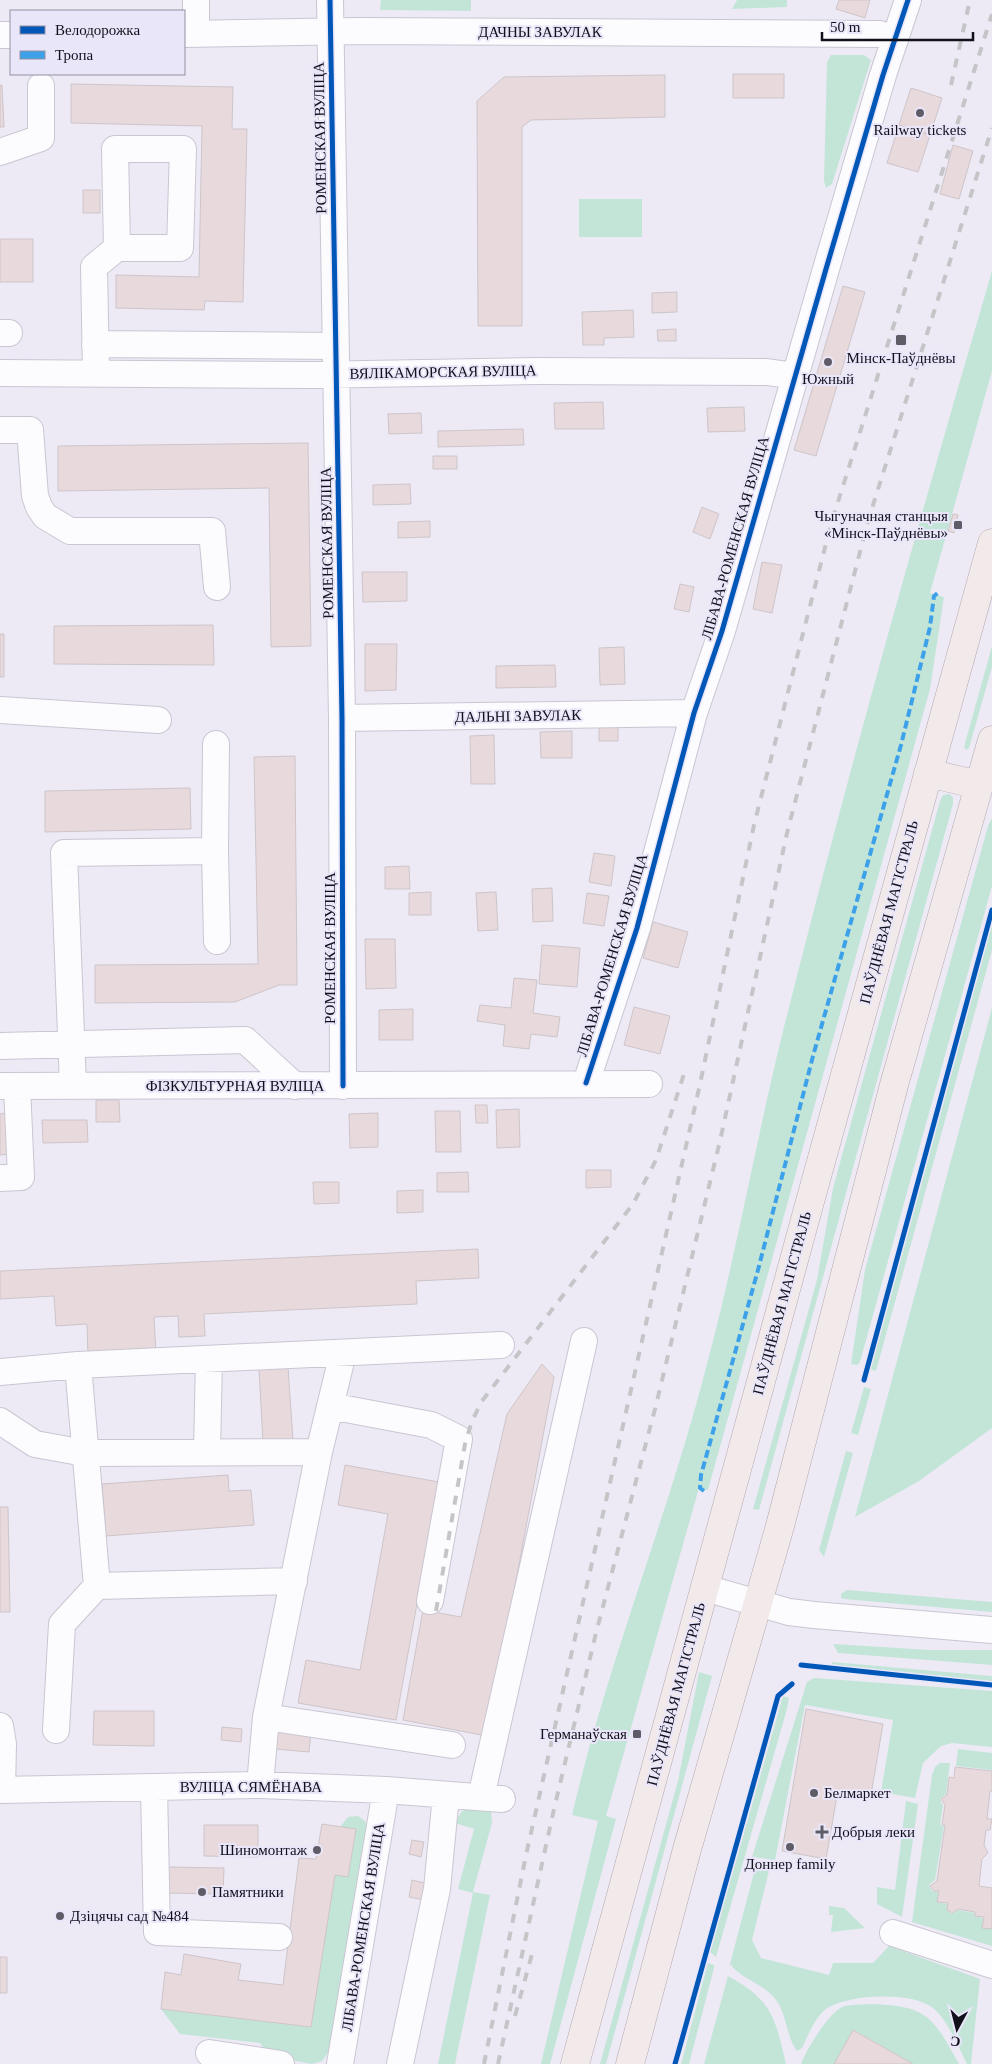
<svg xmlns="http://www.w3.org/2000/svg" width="992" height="2064" viewBox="0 0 992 2064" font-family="'Times New Roman',serif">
  <rect width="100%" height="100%" fill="#edeaf6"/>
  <path fill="#c3e5d8" d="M381 0H471V11L380 10Z
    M737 0H787V7L732 9Z
    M831 55H864L871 60 832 184 826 188 824 181 827 62Z
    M579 199H642V237H579Z
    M992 271V371L930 593 944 597 930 689 708 1490 699 1488 606 1816 616 1819 550 2064H541L598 1821 572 1815C608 1660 669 1514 708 1360 737 1251 756 1140 783 1031 847 776 918 523 992 271Z
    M992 646V667L969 748 966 750 964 747Z
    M950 794 953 798V804L759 1510 753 1509 817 1280 833 1188 940 801 943 795Z
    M992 818V886L860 1362 857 1365 851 1364 865 1270 988 826Z
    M992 924V950L876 1371 869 1369Z
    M992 1008V1428L919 1481 855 1517Z
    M864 1387 871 1389 858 1435 851 1433Z
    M846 1451 853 1453 824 1557 819 1550Z
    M847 1590 992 1602V1612L844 1599 841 1598V1594Z
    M833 1644 930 1650H992V1665L838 1653Z
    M832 1662 992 1676V1681L832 1668Z
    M699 1672 712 1676 606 2064H600L678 1781Z
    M814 1678 992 1691V1747L952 1743 941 1746 923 1763 915 1798 881 1792 893 1720 805 1705 775 1860 752 1857 807 1682Z
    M783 1696 789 1698 787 1709 716 1957 710 1952Z
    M958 1749 992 1753V1770L956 1766Z
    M940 1763H950L946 1794 940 1799 943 1806 940 1825 944 1826 935 1880 929 1885 932 1891 938 1892 937 1902 947 1904V1910L951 1914 958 1910 975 1913 974 1916 983 1918 982 1928 992 1929V1946L912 1922 932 1775 935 1767Z
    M906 1801 918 1804 902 1917 877 1904V1887L895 1890Z
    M472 1807 491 1811 492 1823 473 1892 490 1895 455 2064H438L473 1893 458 1889 474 1829 455 1823 462 1811Z
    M358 1816 365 1821 369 1831 329 2051 322 2061 312 2064 269 2056 260 2043 180 2034 161 2009 310 2027 335 1875 348 1877 356 1830 340 1827 348 1817Z
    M756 1865 770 1867 752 1940 761 1958 829 1975 833 1963H873L889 1946 980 1979 971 2064H967C959 2048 947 2019 933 2008 913 1991 847 1994 826 2009 815 2017 808 2036 802 2048L797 2051C786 2037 787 2014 776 2000 765 1984 742 1980 730 1964Z
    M829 1906 844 1908 865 1928 831 1932 833 1915H829Z
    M708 1963 714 1965V1968L689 2064H681Z
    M728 1976C772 2000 775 2017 786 2064H704Z
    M870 2004C927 2006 932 2015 959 2064H913L854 2030 834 2064H801C806 2050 828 2014 842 2007 850 2004 861 2005 870 2004Z"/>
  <path fill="#e8d9dc" stroke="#cdc5c9" d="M839 0H870L865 18 836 9Z
    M733 74H784V98H733Z
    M665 75V117L531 120 522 127V326H478L477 101 504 77Z
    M71 84 233 87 232 129H247L243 302 205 301 204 310 116 308V275L199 277 202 126 71 123Z
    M0 85H2L4 127H0Z
    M911 88 942 98 930 135 899 125Z
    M899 125 930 135 918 172 887 163Z
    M953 145 973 151 959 199 940 194Z
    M83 190H100V213H83Z
    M0 239H33V282H0Z
    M843 286 865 292 816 456 794 450Z
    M677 292V312L652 313V293Z
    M633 310 634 337 604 338V345H583L582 312Z
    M676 329V341H658L657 330Z
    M603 402 604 429H555L554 403Z
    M744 407 745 431 708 432 707 408Z
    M421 413 422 433 389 434 388 414Z
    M523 429 524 445 438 447V431Z
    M308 443 311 646 271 647 269 488 58 491V446Z
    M433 456H457V469H433Z
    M410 484 411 504 373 505V485Z
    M702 507 719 514 710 539 693 532Z
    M953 514 958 515 954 533 948 531Z
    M430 521V537L398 538V522Z
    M762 562 782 565 772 613 753 609Z
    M362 572H407V601L363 602Z
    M680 584 694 587 689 612 674 609Z
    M213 625 214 665 54 664V626Z
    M0 634H4V677H0Z
    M365 644H397L396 690 365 691Z
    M624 647 625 684 600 685 599 648Z
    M555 665 556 687 496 688V666Z
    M618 724V741H599V725Z
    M572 731V758H541L540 732Z
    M494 735 495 784H471L470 736Z
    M295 756 297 985H279L235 1002 95 1003V965L258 964 254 757Z
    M190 788 191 829 45 832V791Z
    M594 853 615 856 611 886 589 882Z
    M409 866 410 889H385V867Z
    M552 888 553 921 533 922 532 889Z
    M431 892V915H409V893Z
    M496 892 498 930 478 931 476 893Z
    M587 893 609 896 604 926 583 923Z
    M653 922 688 932 678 968 643 958Z
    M365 939H395L396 988 366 989Z
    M542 945 580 948 577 987 539 984Z
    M514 978 537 980 533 1013 560 1017 557 1037 531 1034 529 1049 503 1046 505 1025 477 1021 480 1005 511 1008Z
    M634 1007 670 1016 660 1054 624 1045Z
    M413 1009V1040H379V1010Z
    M96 1100H119L120 1122H96Z
    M475 1105H487L488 1123H476Z
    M519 1109 520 1147 497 1148 496 1110Z
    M435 1111H460L461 1152H436Z
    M8 1113 10 1154 0 1155V1114Z
    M378 1113V1147L350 1148 349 1114Z
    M42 1120H87L88 1142 43 1143Z
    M586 1170H611V1187L586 1188Z
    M468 1172 469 1192H437V1173Z
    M313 1182H339V1203L314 1204Z
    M423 1190V1212L397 1213V1191Z
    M478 1249 479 1278 416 1281 417 1304 204 1314 205 1336 179 1337 178 1316 154 1317 156 1354 88 1357 87 1324 56 1326 54 1296 0 1299V1271Z
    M542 1364 554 1377 487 1736 403 1720 423 1610 461 1617 507 1414Z
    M288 1367 293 1440 263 1442 259 1369Z
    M345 1465 439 1482 396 1720 298 1703 306 1660 360 1670 388 1514 338 1505Z
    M228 1475 229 1491 251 1490 254 1525 106 1536 102 1484Z
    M0 1507H8L10 1612H0Z
    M806 1709 883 1724 871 1795 838 1790 826 1859 782 1851Z
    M94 1711H154V1746L93 1745Z
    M222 1727 242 1729 241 1742 221 1740Z
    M277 1729 311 1731 309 1752 275 1749Z
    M955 1767 992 1771V1791H990L987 1819H992L990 1830H986L984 1845 988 1853 982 1859 979 1886 992 1888V1929L982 1928 984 1917 975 1916V1912L958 1909 952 1913 947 1910 948 1903 937 1902 939 1891H934L930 1886 937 1881 945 1825H942L945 1805 941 1799 947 1795 949 1777 954 1778Z
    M322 1824 356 1829 348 1877 335 1875 311 2027 161 2009 165 1972 181 1975 184 1954 241 1964 238 1980 283 1985 299 1858 316 1859Z
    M204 1825H258V1857L204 1856Z
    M412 1840 424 1842 421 1857 409 1854Z
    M166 1867 224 1868 223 1894 165 1893Z
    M412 1880 433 1885 429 1901 409 1897Z
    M0 1957H7V1993H0Z
    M853 2030 913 2064H834Z"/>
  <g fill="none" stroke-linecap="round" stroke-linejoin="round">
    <defs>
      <path id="minor" d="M330 0 342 718 343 1086
        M196 33V0
        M184 34 358 31 880 34 895 40
        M0 35H11
        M0 152 41 138V86
        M0 333H9
        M95 344 336 346
        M96 372 94 267 117 248H180L183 149H115L117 248
        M0 373 309 375 537 371 767 372 795 376
        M0 430H30L35 496 39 507 45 516 70 531H212L217 587
        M0 710 158 720
        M342 718 694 713
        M215 851 217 941
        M0 1046 245 1040 295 1086
        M586 1083 637 928 694 713 722 631 826 269 883 75 908 0
        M0 1086 649 1084
        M73 1086 64 853 215 851 216 744
        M0 1178 21 1177 17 1086
        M0 1372 78 1365
        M330 1406 431 1425 459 1439 430 1601
        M0 1421 35 1444 85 1453 319 1452 266 1717 260 1785
        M207 1452 209 1359
        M319 1452 343 1353
        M294 1581 97 1586 78 1365 501 1345
        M705 1588 789 1612 814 1615 992 1630
        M266 1717 452 1745
        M0 1726 3 1744 2 1790
        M56 1730 62 1624 97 1586
        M154 1787 157 1932 279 1937
        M0 1790 260 1785 386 1790 502 1799
        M481 1797 584 1341
        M893 1933 992 1965
        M209 2053 281 2064
        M340 2064 386 1790
        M400 2064 437 1889 446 1795"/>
      <path id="major" d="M928 773 979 785
        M575 2064 806 1216 992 543
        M630 2064 686 1853 780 1526 894 1085 992 740"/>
    </defs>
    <use href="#minor" stroke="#c9c6d2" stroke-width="28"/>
    <use href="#major" stroke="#b7a7ad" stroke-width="29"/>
    <use href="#minor" stroke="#fcfcfe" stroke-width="26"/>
    <use href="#major" stroke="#f1e9ea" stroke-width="28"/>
    <path stroke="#c5c5c8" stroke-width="4" stroke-dasharray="9 9" stroke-linecap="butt" d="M951 85 970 0
      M436 1611 465 1444 472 1421 482 1401 633 1204 656 1160 686 1068
      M515 2016 532 1954
      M484 2064 526 1855 700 1084 754 825 831 524 992 14
      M498 2064 554 1809 596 1633 655 1409 720 1141 787 833 868 521 992 128"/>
    <path stroke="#3da1ea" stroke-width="4" stroke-dasharray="8 4" stroke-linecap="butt" d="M704 1491 700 1488 701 1475 758 1270 813 1056 901 745 930 627 934 596 939 592"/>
    <defs>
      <path id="cycleway" d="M330 0 342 718 343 1086
        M586 1083 637 928 694 713 722 631 826 269 883 75 908 0
        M864 1380 992 910
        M801 1665 992 1685
        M675 2064 778 1696 792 1684"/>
    </defs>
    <use href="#cycleway" stroke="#eae6fa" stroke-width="8"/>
    <use href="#cycleway" stroke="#0057b8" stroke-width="5"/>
  </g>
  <g fill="#5f5c68" stroke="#eae6fa" stroke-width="2">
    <circle cx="920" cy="113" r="5"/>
    <rect x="895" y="334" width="12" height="12" rx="2.5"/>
    <circle cx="828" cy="362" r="5"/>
    <rect x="953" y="520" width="10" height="10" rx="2.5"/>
    <rect x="632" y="1729" width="10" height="10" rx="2.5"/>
    <circle cx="814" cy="1793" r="5"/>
    <path d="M819.5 1824.5h5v5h5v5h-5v5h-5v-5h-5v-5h5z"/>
    <circle cx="790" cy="1847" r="5"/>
    <circle cx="317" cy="1850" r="5"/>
    <circle cx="202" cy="1892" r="5"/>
    <circle cx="60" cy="1916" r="5"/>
  </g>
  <g text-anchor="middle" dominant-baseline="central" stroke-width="4" stroke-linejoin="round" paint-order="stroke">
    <g font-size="15" fill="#12101b" stroke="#eae6fa">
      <text x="540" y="32">ДАЧНЫ ЗАВУЛАК</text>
      <text transform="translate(320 138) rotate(-91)">РОМЕНСКАЯ ВУЛІЦА</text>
      <text transform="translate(443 372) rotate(-1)">ВЯЛІКАМОРСКАЯ ВУЛІЦА</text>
      <text transform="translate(735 538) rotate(-74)">ЛІБАВА-РОМЕНСКАЯ ВУЛІЦА</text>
      <text transform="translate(327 543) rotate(-91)">РОМЕНСКАЯ ВУЛІЦА</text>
      <text transform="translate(518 716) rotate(-1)">ДАЛЬНІ ЗАВУЛАК</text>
      <text transform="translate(889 912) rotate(-75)">ПАЎДНЁВАЯ МАГІСТРАЛЬ</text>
      <text transform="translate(330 948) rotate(-90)">РОМЕНСКАЯ ВУЛІЦА</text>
      <text transform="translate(612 955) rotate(-73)">ЛІБАВА-РОМЕНСКАЯ ВУЛІЦА</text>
      <text x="235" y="1086">ФІЗКУЛЬТУРНАЯ ВУЛІЦА</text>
      <text transform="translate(782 1303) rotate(-75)">ПАЎДНЁВАЯ МАГІСТРАЛЬ</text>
      <text transform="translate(676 1694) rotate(-75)">ПАЎДНЁВАЯ МАГІСТРАЛЬ</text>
      <text x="251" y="1787">ВУЛІЦА СЯМЁНАВА</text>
      <text transform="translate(363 1927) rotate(-81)">ЛІБАВА-РОМЕНСКАЯ ВУЛІЦА</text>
    </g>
    <g font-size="15" fill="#12101b" stroke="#eae6fa">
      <text x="920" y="130">Railway tickets</text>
      <text x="901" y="358">Мінск-Паўднёвы</text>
      <text x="828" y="379">Южный</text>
      <text x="948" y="516" text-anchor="end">Чыгуначная станцыя<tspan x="948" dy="17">«Мінск-Паўднёвы»</tspan></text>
      <text x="627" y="1734" text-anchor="end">Германаўская</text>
      <text x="824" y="1793" text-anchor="start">Белмаркет</text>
      <text x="832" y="1832" text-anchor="start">Добрыя леки</text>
      <text x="307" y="1850" text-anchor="end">Шиномонтаж</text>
      <text x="790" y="1864">Доннер family</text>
      <text x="212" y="1892" text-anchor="start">Памятники</text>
      <text x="70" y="1916" text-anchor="start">Дзіцячы сад №484</text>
    </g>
  </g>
  <rect x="10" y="10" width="175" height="65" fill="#eae6fa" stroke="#9490a1"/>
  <rect x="20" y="26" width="25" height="8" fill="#0057b8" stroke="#9490a1"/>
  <text x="55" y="35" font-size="15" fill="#12101b">Велодорожка</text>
  <rect x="20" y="51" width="25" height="8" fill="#3da1ea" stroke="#9490a1"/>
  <text x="55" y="60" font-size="15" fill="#12101b">Тропа</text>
  <g transform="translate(957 2029) rotate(187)" stroke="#eae6fa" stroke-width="4" paint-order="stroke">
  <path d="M0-4L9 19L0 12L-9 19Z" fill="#12101b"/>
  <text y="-8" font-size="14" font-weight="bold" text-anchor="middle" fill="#12101b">С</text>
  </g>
  <path d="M822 32v8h151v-8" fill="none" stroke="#12101b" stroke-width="2.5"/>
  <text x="830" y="32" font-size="15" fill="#12101b" stroke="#eae6fa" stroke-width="4" paint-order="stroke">50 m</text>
</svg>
